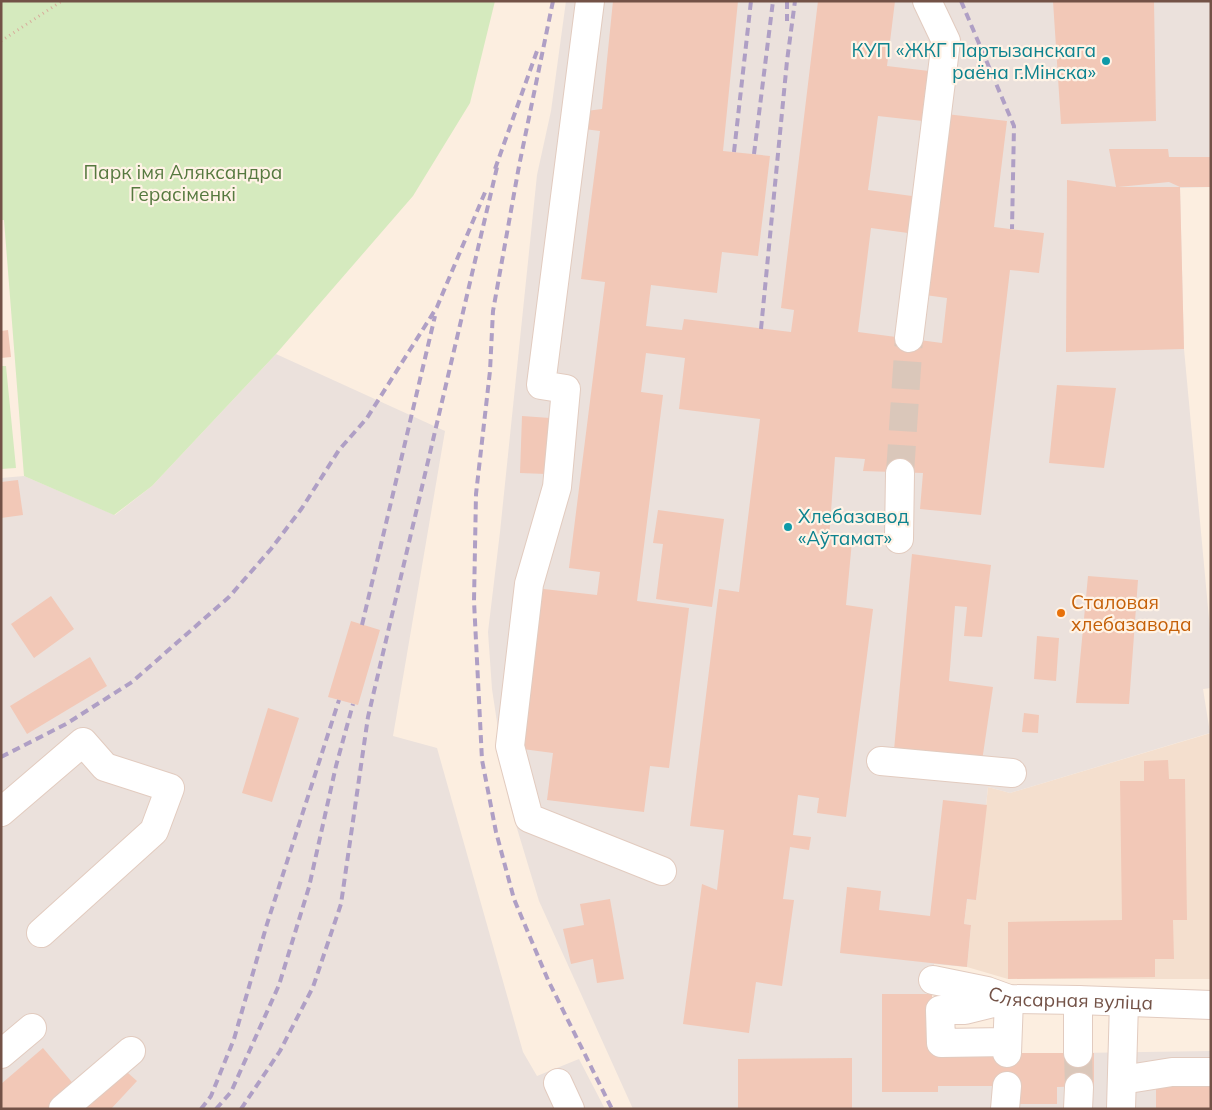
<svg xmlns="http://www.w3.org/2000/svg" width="1212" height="1110" viewBox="0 0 1212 1110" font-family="Mulish,sans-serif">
  <rect width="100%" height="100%" fill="#fceee0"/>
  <path fill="#f4dfce" d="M1211 733V979H1008L967 967 971 925 964 924 967 899 976 900 988 787 1010 793Z"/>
  <path fill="#ebe1dc" d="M566 1H1211V187L1180 188 1184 349 1211 640V688L1203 689 1210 733 1010 793 988 787 976 900H967L964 924 971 925 967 967 934 964 932 998V1053H1078L1211 1051V1109H633L539 901 509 802 492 689 488 632 500 532 537 175 551 111Z
    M276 354 445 431 393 736 437 748 523 1052 537 1076 579 1059 605 1109H1V478L24 476 115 515 152 486Z"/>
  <path fill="#d5eabe" d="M1 1H495L470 103 413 196 276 354 152 486 114 515 24 476 4 220H1Z
    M1 366H6L16 468 1 469Z"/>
  <path fill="#f2c8b7" d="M613 1H738L723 151 770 156 758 256 722 252 717 293 651 285 646 326 682 330 684 319 791 332 794 310 781 308 818 1H895L887 66 929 71 923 121 878 116 868 190 912 196 908 233 871 228 858 332 942 343 947 298 925 295 946 114 1007 121 994 227 1044 233 1039 273 1010 270 981 515 920 509 923 473 863 471 865 459 835 457 829 539 852 541 846 605 873 609 846 817 817 813 819 798 798 795 793 835 811 837 809 850 790 847 783 899 794 900 782 986 756 982 749 1033 683 1024 702 884 717 890 724 830 690 826 719 589 739 592 760 419 679 409 685 358 646 353 641 392 663 395 637 601 689 608 669 768 650 766 644 812 547 800 553 753 515 748 535 588 597 595 600 572 569 568 605 282 581 279 600 131 584 129 586 111 602 109Z
    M1053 1H1154L1156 121 1061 124Z
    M1109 149H1168L1169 157H1211V187H1180L1169 182 1118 187H1180L1184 349 1066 352 1067 180 1116 187Z
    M8 330 11 357 1 358V331Z
    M1057 385 1116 388 1104 468 1049 463Z
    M522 416 550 418 546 474 520 473Z
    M18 480 23 515 1 518V482Z
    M658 510 724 519 712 607 656 599 663 544 653 543Z
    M912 554 991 565 982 637 964 636 967 607 955 606 949 681 993 687 982 761 894 750Z
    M1088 576 1138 580 1129 704 1076 703Z
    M51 596 74 629 34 658 11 624Z
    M351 621 380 630 358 705 328 697Z
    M1037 636 1059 638 1056 681 1034 679Z
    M90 657 107 686 27 734 10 706Z
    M268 708 299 718 272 802 242 793Z
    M1024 713 1039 715 1038 733 1022 732Z
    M1168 760 1169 779H1185L1187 920H1173L1174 959H1155V977L1008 979V922L1122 920 1120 781H1144V761Z
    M943 800 987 805 976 900 967 899 964 924 971 925 967 967 840 953 847 887 881 891 879 910 930 916Z
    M610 899 624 979 597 983 593 959 571 964 563 929 584 925 580 904Z
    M882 994H932V1053H1094V1086L1057 1087V1104H1017V1086H938V1092H882Z
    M43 1048 76 1087 50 1109H1V1084Z
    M852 1058V1109H738V1059Z
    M119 1065 137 1081 111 1109H79Z
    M1211 1081V1109H1156V1082Z"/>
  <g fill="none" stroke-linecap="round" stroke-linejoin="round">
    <path stroke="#dac7ba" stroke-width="28" stroke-dasharray="28 14" stroke-linecap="butt" d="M900 473 909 338
      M1078 1053 1079 1087"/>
    <defs>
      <g id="minor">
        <path d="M590 1 541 385 566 389 557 487 529 584 510 746 529 818 662 871"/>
        <path d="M909 338 946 41 927 1"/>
        <path d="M899 539 900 473"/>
        <path d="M881 761 1012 773"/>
        <path d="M1 812 83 742 105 767 170 788 154 831 41 933"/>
        <path id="s1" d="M933 980 987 991 1009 999 1078 1000 1211 1005"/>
        <path d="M1007 1053 1009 999 965 1010H940L941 1043 1007 1042"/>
        <path d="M1078 1053V1000"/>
        <path d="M1 1054 32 1028"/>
        <path d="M1122 1080 1172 1072H1211"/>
        <path d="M558 1083 570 1109"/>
        <path d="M63 1109 131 1051"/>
        <path d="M1005 1109 1007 1086"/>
        <path d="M1078 1109 1079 1087"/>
        <path d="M1121 1109 1124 1002"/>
      </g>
    </defs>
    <use href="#minor" stroke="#e2cbbf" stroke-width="30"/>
    <path stroke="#d7ab9b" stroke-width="3" stroke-dasharray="1 4" stroke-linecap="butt" d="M1 41 62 1"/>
    <use href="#minor" stroke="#fff" stroke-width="28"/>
    <path stroke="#af9fc5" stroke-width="4" stroke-dasharray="8 5" stroke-linecap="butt" d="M553 1 519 166 493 311 490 371 476 494 474 601 482 760 496 832 514 899 548 980 612 1109
      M787 1V21
      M961 1 1014 126 1012 229
      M734 152 751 1
      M754 154 773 1
      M495 169 537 51
      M761 329 787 61 795 1
      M362 625 435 316
      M1 757 66 724 132 682 229 597 271 549 302 508 339 450 367 418 437 307 486 190
      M201 1109 211 1096 234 1039 267 924 339 700
      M216 1109 231 1092 279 985 309 887 336 766 353 704
      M241 1109 280 1051 313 987 341 904 368 717 498 163"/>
  </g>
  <g fill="#0f9aa8" stroke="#fff3e6" stroke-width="2">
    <circle cx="1106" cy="61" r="5"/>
    <circle cx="788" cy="527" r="5"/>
  </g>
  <circle fill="#e8710a" stroke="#fff3e6" stroke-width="2" cx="1061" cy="613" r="5"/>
  <g text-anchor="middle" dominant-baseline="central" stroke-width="4.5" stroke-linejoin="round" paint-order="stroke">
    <g font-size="19" fill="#0d838f" stroke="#fff3e6" text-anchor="end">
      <text x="1096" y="50">КУП «ЖКГ Партызанскага<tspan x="1096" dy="22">раёна г.Мінска»</tspan></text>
      <text x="798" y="516" text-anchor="start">Хлебазавод<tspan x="798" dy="22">«Аўтамат»</tspan></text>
    </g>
    <g font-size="19" fill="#56793f" stroke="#fff3e6">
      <text x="183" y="172">Парк імя Аляксандра<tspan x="183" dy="22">Герасіменкі</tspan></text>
    </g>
    <g font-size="19" fill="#c56008" stroke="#fff3e6" text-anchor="start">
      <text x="1071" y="602">Сталовая<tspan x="1071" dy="22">хлебазавода</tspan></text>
    </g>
    <g font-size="19" fill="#735247" stroke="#fff3e6">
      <text stroke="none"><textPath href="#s1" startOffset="140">Слясарная вуліца</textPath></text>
    </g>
  </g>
  <rect width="1212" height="1110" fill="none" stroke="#735247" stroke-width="5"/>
</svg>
